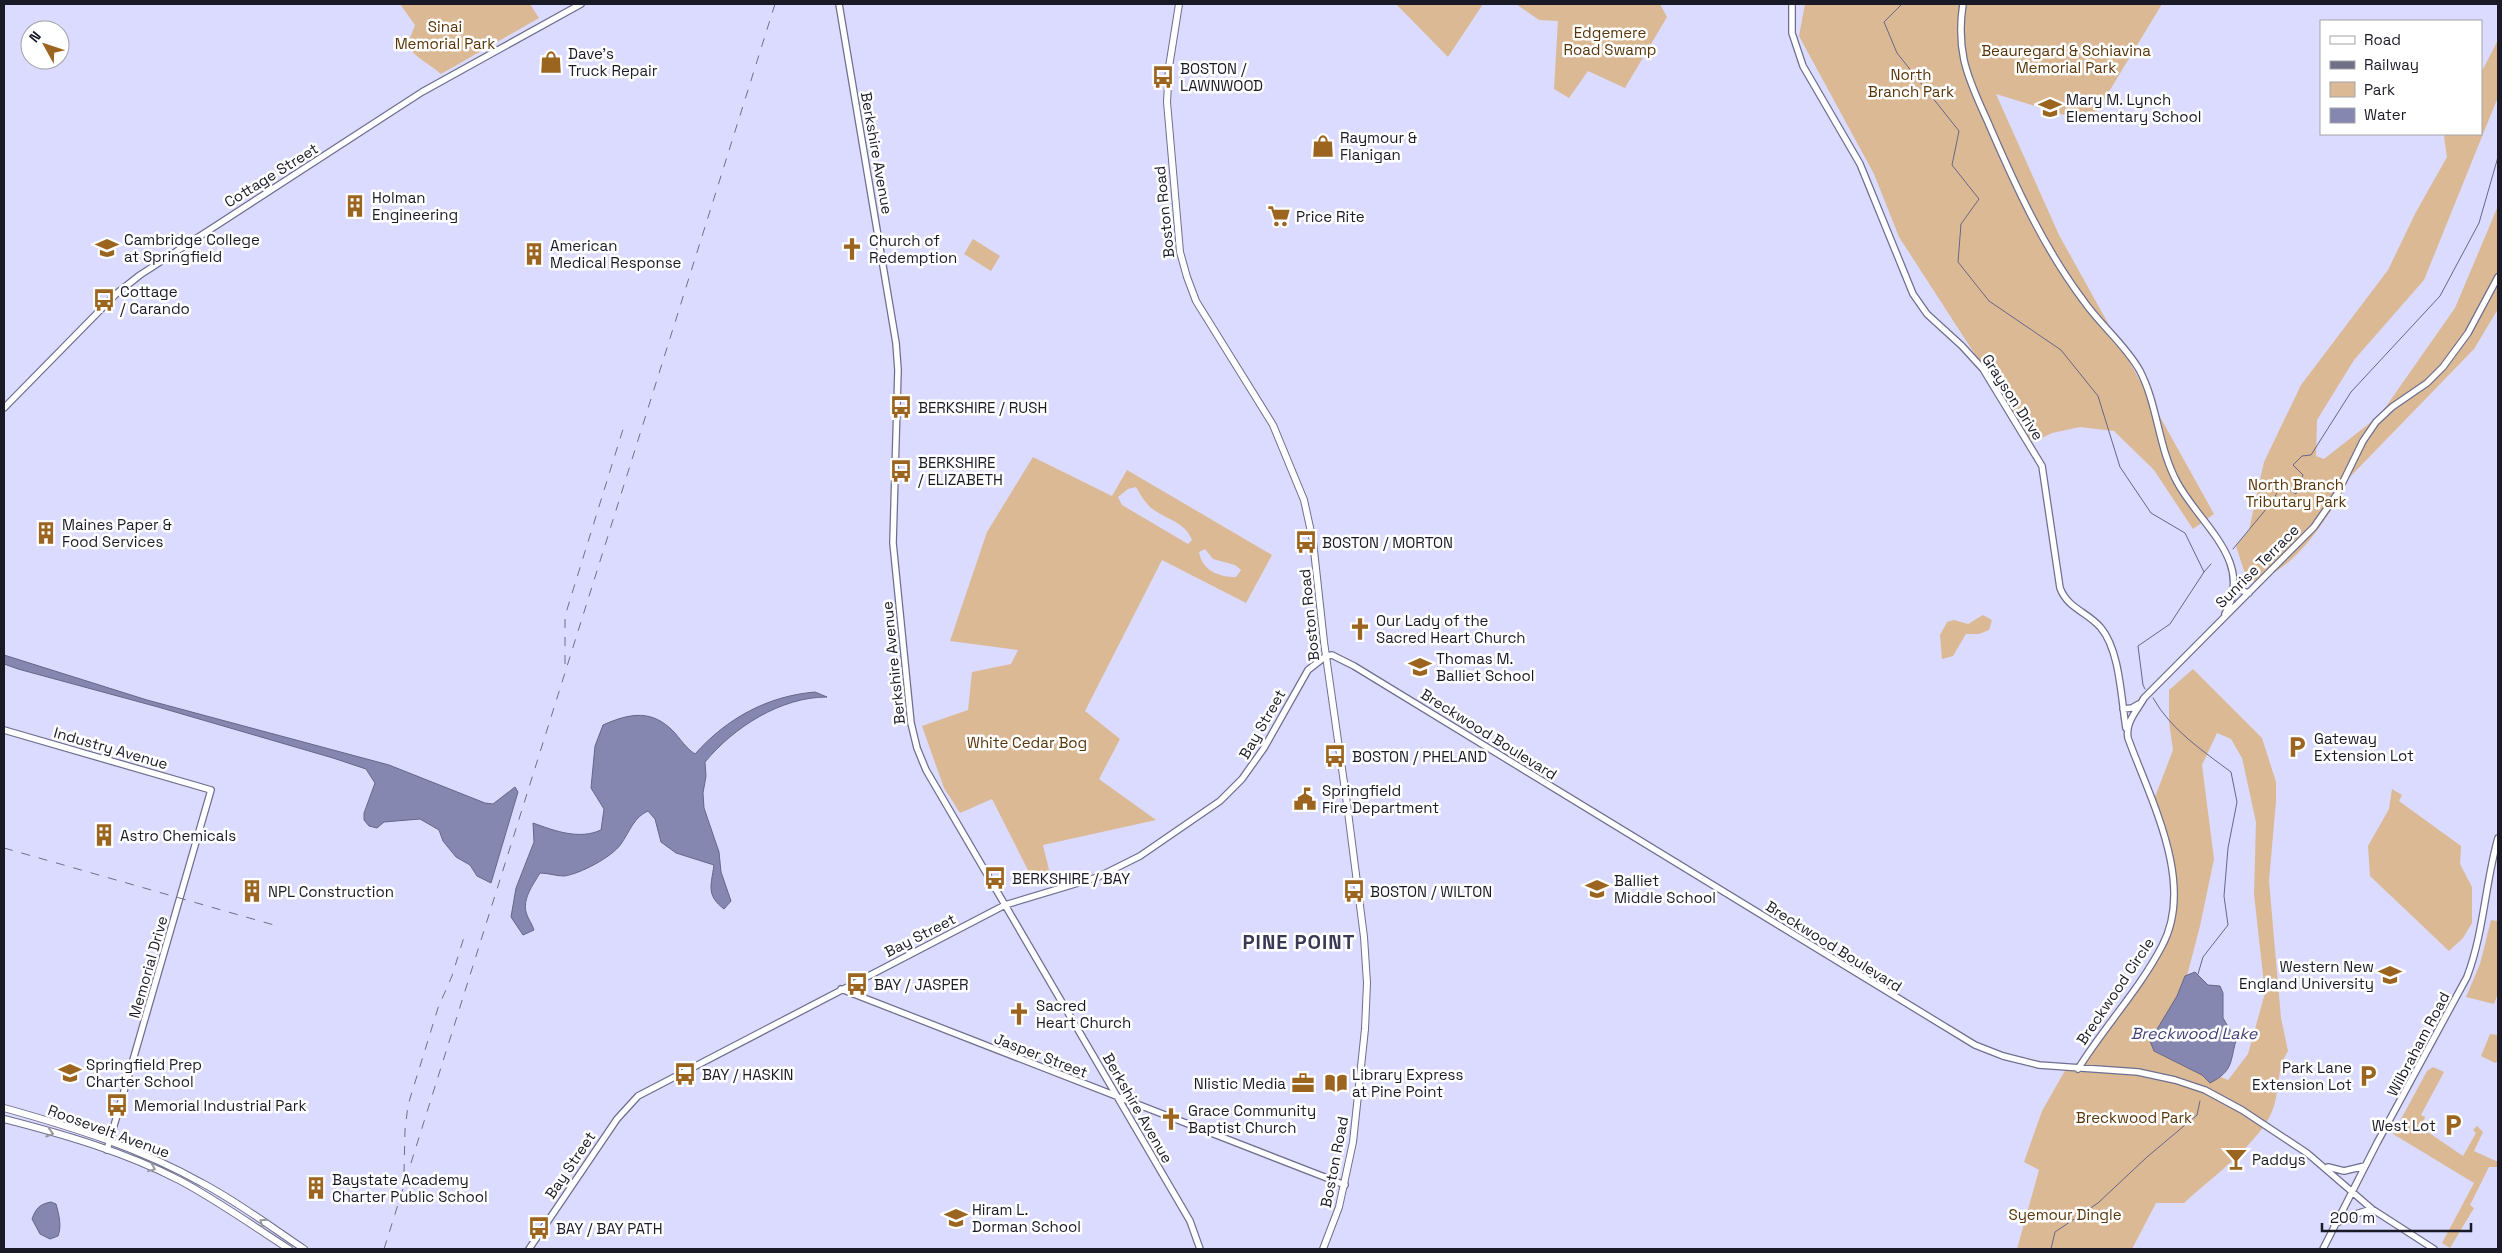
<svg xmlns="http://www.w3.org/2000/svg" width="2502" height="1253" viewBox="0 0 2502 1253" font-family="'Space Grotesk',sans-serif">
  <rect width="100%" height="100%" fill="#dadbfe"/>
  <path fill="#dbb995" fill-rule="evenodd" d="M400 4H530L539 18 441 74C434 67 408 53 409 45 409 38 413 31 415 25Z
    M1396 4H1483L1448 57Z
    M1516 4H1660L1667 17 1625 88 1588 71 1569 98 1554 89 1558 21 1539 20Z
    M1805 4H2162L2090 123 1996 94 2059 235 2214 514 2193 529 2154 470 2114 431 2080 427 2052 433 2026 445 2018 431 2022 427 1899 237 1874 174 1799 36Z
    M2498 40V97L2424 280 2354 360 2317 420 2316 456 2324 459 2380 415 2455 308 2498 206V309L2474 349 2344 483V492C2319 527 2294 573 2248 583L2236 546 2249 530 2264 462 2301 385 2388 270 2416 212 2447 157 2444 137 2446 134H2481V73Z
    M973 239 1000 256 991 271 964 254Z
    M1033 457 1112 496 1127 470 1272 555 1246 603 1162 560 1085 711 1120 739 1099 779 1156 820 1043 845 1050 874 1031 876 992 799 960 813 944 788 922 726 968 710 972 672 1011 664 1018 650 950 641 987 532ZM1136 487C1140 494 1144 501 1150 507 1164 519 1185 521 1192 540L1188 544 1122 505 1118 497 1128 489ZM1205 549 1213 559 1235 565 1241 570 1236 577C1218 577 1202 570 1199 552Z
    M1983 615 1992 620 1989 630 1979 634H1966L1953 656 1942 659 1940 635 1947 622 1954 620 1968 624Z
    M2193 669 2262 738 2276 782V801L2269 881 2281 1018 2288 1051C2275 1071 2281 1095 2270 1116 2252 1149 2211 1178 2184 1203H2156L2132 1249H2017L2039 1170 2024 1162 2042 1111 2067 1067 2082 1061 2161 953 2174 921 2167 852 2153 802 2173 750 2169 722V690ZM2217 733 2231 739 2242 758 2256 822 2254 894 2265 993 2248 1054 2228 1080 2188 1063 2170 1041 2200 926 2214 859 2202 765Z
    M2392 789 2402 795 2399 801 2461 846 2460 864 2472 887V923L2463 938 2449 951 2370 876 2368 846 2389 809Z
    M2491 920 2498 921V993L2494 1004 2466 997 2480 964Z
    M2490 1034 2498 1035V1061L2495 1063 2481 1056Z
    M2433 1067 2444 1072 2421 1115 2425 1117 2422 1128 2463 1156 2476 1133 2473 1130 2477 1126 2483 1132 2474 1151 2498 1162V1167H2489L2470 1205 2474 1208 2450 1248 2442 1243 2474 1183 2393 1134 2427 1071Z"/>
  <path fill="#8687b1" stroke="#668" d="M4 655 147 700 389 765 485 803 493 804 515 787 518 792 491 883 477 876 470 865 456 857 443 841 439 830 420 819 384 822 377 828 369 826 364 820V813L375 783 366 769 333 758 158 707 18 669 4 664Z
    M815 692 827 697C781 697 734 727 705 762L706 776 703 793 704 808 719 852 721 872 731 901 724 909C706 895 711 886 714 865L676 853 661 842 655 819 648 811C634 817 630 831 621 844 612 857 580 874 564 876 556 876 548 873 540 873 533 885 521 900 527 915 529 920 532 924 534 930L523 935 511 917 516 888 534 842 533 823C555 831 579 840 601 830L604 809 591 788 595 746 603 725C630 713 652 709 674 732 681 740 686 748 695 754 727 718 768 696 815 692Z
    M2195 972 2208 985 2220 986 2223 993V1018L2236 1040C2230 1063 2233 1071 2210 1083L2202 1075 2154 1051 2150 1041 2177 996 2185 976Z
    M51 1202 56 1204C59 1215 62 1226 58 1236L50 1239 40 1234 32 1219C36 1208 40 1204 51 1202Z"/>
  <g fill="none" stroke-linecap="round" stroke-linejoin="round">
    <path stroke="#668" stroke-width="1" d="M1902 4 1884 22 1897 53 1959 131 1952 165 1979 199 1961 224 1958 262 1989 301 2061 350 2098 396 2120 467 2151 513 2185 533 2204 572 2170 624 2138 646 2143 685 2145 689
      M2233 549 2272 502 2281 485 2296 494 2303 475 2293 465 2302 456 2311 455 2351 392 2440 296 2479 223 2498 157
      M2204 572 2211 564
      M2153 698C2171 730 2203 751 2231 772L2237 802 2228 848 2224 896 2228 925 2203 957 2198 974
      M2051 1249 2055 1232 2098 1203 2147 1157 2197 1115 2200 1101"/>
    <defs>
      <path id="secondary" d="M839 4 896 343 898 370 893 543 911 723 917 748 926 770 1190 1221 1200 1249
        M1792 4V33L1803 66 1860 164 1913 294 1927 314 1962 346 1983 369 2042 466 2060 588C2068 609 2088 612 2101 628 2120 651 2121 698 2126 728
        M1963 4C1960 23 1960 41 1964 60 1969 83 1981 106 1990 127 2016 187 2044 248 2083 300 2100 325 2125 344 2140 371 2158 406 2158 447 2177 482 2200 525 2255 561 2225 614
        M4 408 116 294 140 275 422 92 581 4
        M2234 588 2249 593
        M2123 709 2132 708 2139 704
        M4 730 211 790 107 1150
        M841 989 1345 1185
        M2078 1069C2104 1027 2139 990 2162 946 2196 883 2150 799 2128 738 2125 722 2137 711 2144 698L2314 527 2337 494 2363 441 2376 422 2392 407 2427 383 2443 367 2468 333 2498 277
        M2328 1167 2344 1171 2365 1166
        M2334 1225 2346 1217 2372 1209
        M529 1249 617 1119 638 1096 1005 905 1098 877 1140 856 1220 801 1242 779 1264 748 1308 670 1326 656 1332 655 1354 666 1975 1045 2003 1056 2039 1065 2138 1072 2175 1080 2205 1090 2242 1110 2307 1153 2372 1209 2434 1249
        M2323 1249 2377 1143 2467 977C2484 932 2485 884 2498 838"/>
      <path id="primary" d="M1179 4 1169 67 1167 102 1180 252 1187 277 1196 301 1273 425 1304 500 1313 541 1324 642 1347 804 1364 937 1367 983 1365 1029 1353 1142 1339 1207 1323 1249
        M4 1108C72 1127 140 1148 202 1183 238 1202 271 1227 304 1249
        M4 1119C63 1134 125 1152 179 1180 217 1200 253 1226 289 1249"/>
    </defs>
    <use href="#secondary" stroke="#6e6f8e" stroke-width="8"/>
    <use href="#primary" stroke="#6e6f8e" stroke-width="8"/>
    <use href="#secondary" stroke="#fff" stroke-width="5.5"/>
    <use href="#primary" stroke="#fff" stroke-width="6"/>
    <path stroke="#6f7086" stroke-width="1" stroke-dasharray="9 9" stroke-linecap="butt" d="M565 664V616L624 426
      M4 848 281 927
      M404 1173 405 1130 408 1105 438 1008 452 976 464 937
      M384 1249 775 4"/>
  </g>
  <defs><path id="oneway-chevron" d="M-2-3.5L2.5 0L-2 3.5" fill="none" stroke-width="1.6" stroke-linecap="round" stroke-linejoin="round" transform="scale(1.25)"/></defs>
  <g stroke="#98989e">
    <use href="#oneway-chevron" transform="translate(50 1133) rotate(17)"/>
    <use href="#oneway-chevron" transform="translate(152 1168) rotate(22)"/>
    <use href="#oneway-chevron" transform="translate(263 1222) rotate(-147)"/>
  </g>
  <defs>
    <symbol id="shop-bare" viewBox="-9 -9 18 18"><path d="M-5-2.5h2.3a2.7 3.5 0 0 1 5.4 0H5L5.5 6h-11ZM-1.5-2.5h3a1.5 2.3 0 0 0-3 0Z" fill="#9b641f" stroke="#fff" stroke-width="2.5" paint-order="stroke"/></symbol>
    <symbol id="bus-bare" viewBox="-9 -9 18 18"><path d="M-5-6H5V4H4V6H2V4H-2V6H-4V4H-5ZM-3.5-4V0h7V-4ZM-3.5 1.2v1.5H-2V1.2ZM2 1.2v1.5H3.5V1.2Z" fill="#9b641f" stroke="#fff" stroke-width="2.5" paint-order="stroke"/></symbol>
    <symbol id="school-bare" viewBox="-9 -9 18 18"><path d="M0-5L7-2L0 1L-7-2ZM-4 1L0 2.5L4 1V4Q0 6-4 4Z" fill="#9b641f" stroke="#fff" stroke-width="2.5" paint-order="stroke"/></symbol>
    <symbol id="building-bare" viewBox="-9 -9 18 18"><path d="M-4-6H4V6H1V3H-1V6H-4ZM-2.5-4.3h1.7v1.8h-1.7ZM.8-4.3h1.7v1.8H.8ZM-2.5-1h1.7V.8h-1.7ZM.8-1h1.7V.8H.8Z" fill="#9b641f" stroke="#fff" stroke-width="2.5" paint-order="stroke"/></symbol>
    <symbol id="supermarket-bare" viewBox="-9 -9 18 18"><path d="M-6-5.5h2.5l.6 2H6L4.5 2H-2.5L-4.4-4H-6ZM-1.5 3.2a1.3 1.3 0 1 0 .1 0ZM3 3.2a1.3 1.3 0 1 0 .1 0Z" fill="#9b641f" stroke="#fff" stroke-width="2.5" paint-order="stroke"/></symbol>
    <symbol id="church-bare" viewBox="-9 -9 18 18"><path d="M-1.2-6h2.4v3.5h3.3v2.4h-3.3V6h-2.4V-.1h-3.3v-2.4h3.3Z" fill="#9b641f" stroke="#fff" stroke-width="2.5" paint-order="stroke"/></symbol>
    <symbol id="parking-bare" viewBox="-9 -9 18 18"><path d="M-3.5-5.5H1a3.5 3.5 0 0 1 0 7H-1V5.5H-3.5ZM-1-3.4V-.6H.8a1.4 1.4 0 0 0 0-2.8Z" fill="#9b641f" stroke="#fff" stroke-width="2.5" paint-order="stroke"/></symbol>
    <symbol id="civic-bare" viewBox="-9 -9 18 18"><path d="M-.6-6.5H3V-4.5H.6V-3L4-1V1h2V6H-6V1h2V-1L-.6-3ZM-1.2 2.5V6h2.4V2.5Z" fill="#9b641f" stroke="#fff" stroke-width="2.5" paint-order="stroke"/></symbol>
    <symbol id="university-bare" viewBox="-9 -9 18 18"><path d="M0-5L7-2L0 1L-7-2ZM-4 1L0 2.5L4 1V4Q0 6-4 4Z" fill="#9b641f" stroke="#fff" stroke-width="2.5" paint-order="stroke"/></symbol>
    <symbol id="office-bare" viewBox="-9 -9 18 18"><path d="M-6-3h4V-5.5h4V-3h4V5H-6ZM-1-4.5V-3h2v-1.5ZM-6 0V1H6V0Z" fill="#9b641f" stroke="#fff" stroke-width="2.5" paint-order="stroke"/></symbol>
    <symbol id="library-bare" viewBox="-9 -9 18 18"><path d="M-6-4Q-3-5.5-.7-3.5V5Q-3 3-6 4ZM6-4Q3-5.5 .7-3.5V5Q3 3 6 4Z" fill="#9b641f" stroke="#fff" stroke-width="2.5" paint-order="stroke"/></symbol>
    <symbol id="bar-bare" viewBox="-9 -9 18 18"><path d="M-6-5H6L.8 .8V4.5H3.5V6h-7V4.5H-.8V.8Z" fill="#9b641f" stroke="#fff" stroke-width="2.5" paint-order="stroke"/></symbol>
  </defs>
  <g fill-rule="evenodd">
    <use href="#shop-bare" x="535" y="46" width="32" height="32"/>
    <use href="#bus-bare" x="1147" y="61" width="32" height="32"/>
    <use href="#school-bare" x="2034" y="92" width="32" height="32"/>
    <use href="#shop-bare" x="1307" y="130" width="32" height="32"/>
    <use href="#building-bare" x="339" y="190" width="32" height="32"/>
    <use href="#supermarket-bare" x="1263" y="200" width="32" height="32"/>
    <use href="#school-bare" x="91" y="232" width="32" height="32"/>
    <use href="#church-bare" x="836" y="233" width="32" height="32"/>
    <use href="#building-bare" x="518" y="238" width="32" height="32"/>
    <use href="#bus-bare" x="88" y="284" width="32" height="32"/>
    <use href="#bus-bare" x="885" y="391" width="32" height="32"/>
    <use href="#bus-bare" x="885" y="455" width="32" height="32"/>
    <use href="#building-bare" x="30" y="517" width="32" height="32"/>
    <use href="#bus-bare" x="1290" y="526" width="32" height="32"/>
    <use href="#church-bare" x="1344" y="613" width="32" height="32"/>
    <use href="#school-bare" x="1404" y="651" width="32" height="32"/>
    <use href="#parking-bare" x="2281" y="731" width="32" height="32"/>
    <use href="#bus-bare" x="1319" y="740" width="32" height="32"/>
    <use href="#civic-bare" x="1289" y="783" width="32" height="32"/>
    <use href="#building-bare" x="88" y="819" width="32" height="32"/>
    <use href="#bus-bare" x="979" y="862" width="32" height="32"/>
    <use href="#school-bare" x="1581" y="873" width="32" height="32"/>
    <use href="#building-bare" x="236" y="875" width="32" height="32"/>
    <use href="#bus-bare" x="1338" y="875" width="32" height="32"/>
    <use href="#university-bare" x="2374" y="959" width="32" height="32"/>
    <use href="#bus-bare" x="841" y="968" width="32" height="32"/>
    <use href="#church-bare" x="1003" y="998" width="32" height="32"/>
    <use href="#school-bare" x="54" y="1057" width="32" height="32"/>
    <use href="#bus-bare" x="669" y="1058" width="32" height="32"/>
    <use href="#parking-bare" x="2352" y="1060" width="32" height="32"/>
    <use href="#office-bare" x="1287" y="1067" width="32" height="32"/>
    <use href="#library-bare" x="1320" y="1067" width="32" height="32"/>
    <use href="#bus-bare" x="101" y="1089" width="32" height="32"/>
    <use href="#church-bare" x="1155" y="1103" width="32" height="32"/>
    <use href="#parking-bare" x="2437" y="1109" width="32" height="32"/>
    <use href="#bar-bare" x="2220" y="1143" width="32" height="32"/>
    <use href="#building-bare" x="300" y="1172" width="32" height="32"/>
    <use href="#school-bare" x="940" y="1202" width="32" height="32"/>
    <use href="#bus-bare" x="523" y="1212" width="32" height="32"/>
  </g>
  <g text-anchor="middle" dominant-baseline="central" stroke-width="5" stroke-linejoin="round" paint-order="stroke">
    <g font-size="15" fill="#583508" stroke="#fff">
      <text x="445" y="26">Sinai<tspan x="445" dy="17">Memorial Park</tspan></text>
      <text x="1610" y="32">Edgemere<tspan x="1610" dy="17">Road Swamp</tspan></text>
      <text x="2066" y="50">Beauregard &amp; Schiavina<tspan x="2066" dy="17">Memorial Park</tspan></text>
      <text x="1911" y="74">North<tspan x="1911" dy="17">Branch Park</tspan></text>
      <text x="2296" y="484">North Branch<tspan x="2296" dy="17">Tributary Park</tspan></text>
      <text x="1027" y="742">White Cedar Bog</text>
      <text x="2134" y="1117">Breckwood Park</text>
      <text x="2065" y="1214">Syemour Dingle</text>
    </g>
    <g font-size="15" fill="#1a1a27" stroke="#fff" text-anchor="start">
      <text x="568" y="53">Dave's<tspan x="568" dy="17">Truck Repair</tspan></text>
      <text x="1180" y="68">BOSTON /<tspan x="1180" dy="17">LAWNWOOD</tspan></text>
      <text x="2066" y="99">Mary M. Lynch<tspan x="2066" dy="17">Elementary School</tspan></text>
      <text x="1340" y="137">Raymour &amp;<tspan x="1340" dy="17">Flanigan</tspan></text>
      <text x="372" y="197">Holman<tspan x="372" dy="17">Engineering</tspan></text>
      <text x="1296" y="216">Price Rite</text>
      <text x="124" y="239">Cambridge College<tspan x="124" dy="17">at Springfield</tspan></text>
      <text x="869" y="240">Church of<tspan x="869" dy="17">Redemption</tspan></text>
      <text x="550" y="245">American<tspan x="550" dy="17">Medical Response</tspan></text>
      <text x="120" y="291">Cottage<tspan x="120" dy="17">/ Carando</tspan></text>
      <text x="918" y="407">BERKSHIRE / RUSH</text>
      <text x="918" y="462">BERKSHIRE<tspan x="918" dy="17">/ ELIZABETH</tspan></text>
      <text x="62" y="524">Maines Paper &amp;<tspan x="62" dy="17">Food Services</tspan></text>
      <text x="1322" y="542">BOSTON / MORTON</text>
      <text x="1376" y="620">Our Lady of the<tspan x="1376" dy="17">Sacred Heart Church</tspan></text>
      <text x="1436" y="658">Thomas M.<tspan x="1436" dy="17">Balliet School</tspan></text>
      <text x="2314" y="738">Gateway<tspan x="2314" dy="17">Extension Lot</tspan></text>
      <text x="1352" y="756">BOSTON / PHELAND</text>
      <text x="1322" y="790">Springfield<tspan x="1322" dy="17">Fire Department</tspan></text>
      <text x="120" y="835">Astro Chemicals</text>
      <text x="1012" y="878">BERKSHIRE / BAY</text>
      <text x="1614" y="880">Balliet<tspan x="1614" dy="17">Middle School</tspan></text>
      <text x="268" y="891">NPL Construction</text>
      <text x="1370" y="891">BOSTON / WILTON</text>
      <text x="2374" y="966" text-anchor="end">Western New<tspan x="2374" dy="17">England University</tspan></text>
      <text x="874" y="984">BAY / JASPER</text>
      <text x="1036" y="1005">Sacred<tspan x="1036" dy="17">Heart Church</tspan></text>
      <text x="86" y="1064">Springfield Prep<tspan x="86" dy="17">Charter School</tspan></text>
      <text x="2352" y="1067" text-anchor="end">Park Lane<tspan x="2352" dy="17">Extension Lot</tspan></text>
      <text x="702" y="1074">BAY / HASKIN</text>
      <text x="1352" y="1074">Library Express<tspan x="1352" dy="17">at Pine Point</tspan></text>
      <text x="1286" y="1083" text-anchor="end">Nlistic Media</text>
      <text x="134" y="1105">Memorial Industrial Park</text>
      <text x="1188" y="1110">Grace Community<tspan x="1188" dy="17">Baptist Church</tspan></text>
      <text x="2436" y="1125" text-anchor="end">West Lot</text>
      <text x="2252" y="1159">Paddys</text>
      <text x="332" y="1179">Baystate Academy<tspan x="332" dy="17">Charter Public School</tspan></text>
      <text x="972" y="1209">Hiram L.<tspan x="972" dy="17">Dorman School</tspan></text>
      <text x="556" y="1228">BAY / BAY PATH</text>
    </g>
    <g font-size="15" fill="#1a1a27" stroke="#fff">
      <text transform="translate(877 153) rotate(80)">Berkshire Avenue</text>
      <text transform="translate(271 175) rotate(-32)">Cottage Street</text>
      <text transform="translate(1164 212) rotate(-96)">Boston Road</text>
      <text transform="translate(2013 397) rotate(57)">Grayson Drive</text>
      <text transform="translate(2257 566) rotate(-45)">Sunrise Terrace</text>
      <text transform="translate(1309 615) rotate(-96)">Boston Road</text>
      <text transform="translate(893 663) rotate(-96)">Berkshire Avenue</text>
      <text transform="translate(1262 724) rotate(-60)">Bay Street</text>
      <text transform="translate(1489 734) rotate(32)">Breckwood Boulevard</text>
      <text transform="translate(111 748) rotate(16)">Industry Avenue</text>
      <text transform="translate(920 935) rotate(-27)">Bay Street</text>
      <text transform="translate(1834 946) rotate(32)">Breckwood Boulevard</text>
      <text transform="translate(148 967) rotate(-74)">Memorial Drive</text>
      <text transform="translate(2115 991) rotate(-56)">Breckwood Circle</text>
      <text transform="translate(2418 1044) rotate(-62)">Wilbraham Road</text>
      <text transform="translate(1041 1055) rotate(21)">Jasper Street</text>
      <text transform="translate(1138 1108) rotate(60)">Berkshire Avenue</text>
      <text transform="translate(109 1131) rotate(20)">Roosevelt Avenue</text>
      <text transform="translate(1334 1162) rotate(-79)">Boston Road</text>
      <text transform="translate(570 1165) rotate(-56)">Bay Street</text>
    </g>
    <g font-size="16" font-style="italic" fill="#434078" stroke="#fff">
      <text x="2194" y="1033">Breckwood Lake</text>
    </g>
    <g font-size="20" font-weight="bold" letter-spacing="1" fill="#393955" stroke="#fff">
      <text x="1299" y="942">PINE POINT</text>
    </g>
  </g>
  <rect width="2502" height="1253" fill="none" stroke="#1a1a27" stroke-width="10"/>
  <rect x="2320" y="20" width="162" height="115" fill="#ffffff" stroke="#a3a3a9"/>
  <rect x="2330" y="36" width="25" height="8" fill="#ffffff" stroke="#a3a3a9"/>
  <text x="2364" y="45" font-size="15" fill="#1a1a27">Road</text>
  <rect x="2330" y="61" width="25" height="8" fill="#6f7086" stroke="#a3a3a9"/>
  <text x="2364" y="70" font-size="15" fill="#1a1a27">Railway</text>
  <rect x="2330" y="82" width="25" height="15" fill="#dbb995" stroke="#a3a3a9"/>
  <text x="2364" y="95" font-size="15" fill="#1a1a27">Park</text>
  <rect x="2330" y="108" width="25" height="15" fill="#8687b1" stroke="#a3a3a9"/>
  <text x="2364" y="120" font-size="15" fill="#1a1a27">Water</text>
  <g transform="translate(45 45) rotate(310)"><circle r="24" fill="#ffffff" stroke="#a3a3a9"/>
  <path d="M0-4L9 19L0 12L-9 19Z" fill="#9b641f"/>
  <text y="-8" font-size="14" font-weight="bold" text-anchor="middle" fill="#1a1a27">N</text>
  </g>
  <path d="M2322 1223v8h149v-8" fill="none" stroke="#1a1a27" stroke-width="2.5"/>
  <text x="2330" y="1223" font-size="15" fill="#1a1a27" stroke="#ffffff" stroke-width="4" paint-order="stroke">200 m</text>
</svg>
